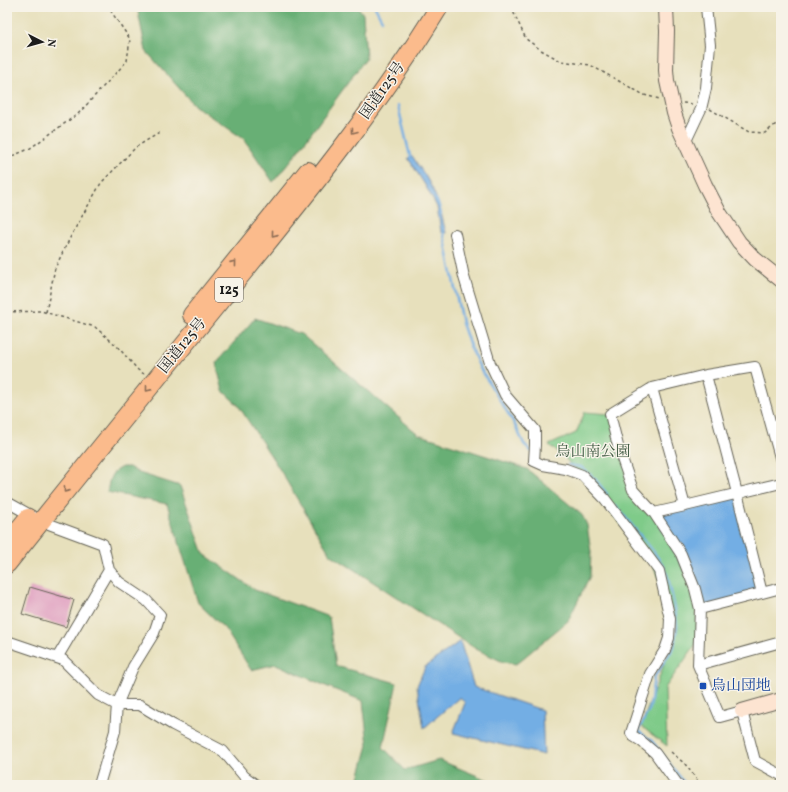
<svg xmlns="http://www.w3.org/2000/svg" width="788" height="792" viewBox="0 0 788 792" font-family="Vollkorn,'Noto Serif JP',serif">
  <rect width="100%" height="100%" fill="#f7f3e8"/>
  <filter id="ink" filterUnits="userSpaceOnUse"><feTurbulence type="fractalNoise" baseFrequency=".025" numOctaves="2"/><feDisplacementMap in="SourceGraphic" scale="8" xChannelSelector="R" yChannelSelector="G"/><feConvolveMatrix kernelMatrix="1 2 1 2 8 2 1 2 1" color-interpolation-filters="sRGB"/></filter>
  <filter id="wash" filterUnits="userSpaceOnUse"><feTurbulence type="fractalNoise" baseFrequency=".012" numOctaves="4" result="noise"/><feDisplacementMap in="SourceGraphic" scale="16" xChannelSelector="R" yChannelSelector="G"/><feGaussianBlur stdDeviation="0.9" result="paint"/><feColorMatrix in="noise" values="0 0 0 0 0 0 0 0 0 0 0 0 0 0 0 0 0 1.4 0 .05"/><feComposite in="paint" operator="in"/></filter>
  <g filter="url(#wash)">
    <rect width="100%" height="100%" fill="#e7e0bc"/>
    <path fill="#7fcb89" stroke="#4e7452" d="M585 412 610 414 633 490 654 513 695 589 698 641 665 688 667 746 641 726 678 627 651 560 566 459 549 445 576 433Z"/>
    <path fill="#67af75" stroke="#426648" d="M137 7H358L363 14 366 58 293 158 273 182 244 139 195 106 146 51Z
      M255 318 301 334 418 434 527 469 582 515 587 525 591 552 590 576 568 621 516 664 503 662 476 649 330 554 280 470 238 405 223 391 216 363Z
      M122 467H129L139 473 180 486 204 554 255 590 329 617 336 666 397 683 383 747 405 770 439 760 500 785H357L368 745 363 701 328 687 276 664 251 670 225 629 198 603 167 504 107 492C110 479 109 473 122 467Z"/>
    <path fill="#73aee4" stroke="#486580" d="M413 157C418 166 425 174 430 184 438 199 442 216 446 233L441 232 437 207 425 185 408 158Z
      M736 496 761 595 698 610 695 589 655 516Z
      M460 641 474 687 542 710 544 755 453 733 465 703 460 697 424 728 417 686 425 667Z"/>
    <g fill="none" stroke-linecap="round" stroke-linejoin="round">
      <path stroke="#73aee4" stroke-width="2.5" d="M375 7 382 20
        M398 106 411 160
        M436 199 439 206 441 214
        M443 230 462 323 470 346 480 368 514 423 524 444 531 451
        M568 465 581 467 595 479 607 494
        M616 506 653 551 664 567 668 578 675 609 677 626 674 647 654 677 650 708 638 731 652 741 686 785"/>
    </g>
    <g id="blocks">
      <path fill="#db8eb8" d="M30 587 74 600 66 627 22 614Z"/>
    </g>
  </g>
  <g filter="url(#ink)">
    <use href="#blocks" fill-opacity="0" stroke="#636154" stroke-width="1"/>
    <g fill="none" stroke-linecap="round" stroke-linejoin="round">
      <defs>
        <path id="street" d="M685 143 701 109 706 88 710 45 706 7
          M455 234 464 277 490 363 505 395 535 430V445L534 461 543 465 566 469 582 475 605 499 659 571 670 619 669 638 665 650 650 674 631 733 633 736 641 741 655 753 678 785
          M706 375 737 493 762 593
          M652 388 685 506
          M781 461 755 367 706 375 652 388 610 414 619 450 633 490 654 513 681 554 695 589 700 609 698 665 720 717 742 711 755 761 781 775
          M7 502 41 521 103 544 109 570 119 582 146 600 160 615 154 633 133 667 117 705 115 731 99 785
          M654 513 685 506 781 483
          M700 609 781 588
          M7 641 63 660 98 695 117 705H140L173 725 223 751 244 776 256 785
          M57 658 109 570
          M698 665 781 642"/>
        <path id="secondary" d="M666 7 667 31 666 70 667 81 674 113 679 128 705 185 719 212 739 242 755 259 781 280
          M742 711 781 700"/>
        <path id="highway" d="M192 315 308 171
          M7 544 28 518
          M7 564C84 467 163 371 241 275 311 189 381 102 439 7"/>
      </defs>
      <use href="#street" stroke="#636154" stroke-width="12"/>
      <use href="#secondary" stroke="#636154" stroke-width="16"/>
      <use href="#highway" stroke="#636154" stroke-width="20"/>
      <path stroke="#636154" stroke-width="1.5" stroke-dasharray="3 3" stroke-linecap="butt" d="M511 7 526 39 541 50 561 61 590 65 644 95 660 99
        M683 103 693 104
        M710 109 749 132 765 133 781 120
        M7 158 29 149 78 114 127 61 130 39 108 7
        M7 312 41 311 95 327 117 346 138 370 144 374
        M46 312 55 268 72 234 101 183 136 147 161 132
        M671 752 685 764 701 785"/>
      <use href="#street" stroke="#fff" stroke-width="10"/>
      <use href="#secondary" stroke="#fde4d1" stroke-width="14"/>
      <use href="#highway" stroke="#fbbb8c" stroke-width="18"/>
    </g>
    <defs><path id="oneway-chevron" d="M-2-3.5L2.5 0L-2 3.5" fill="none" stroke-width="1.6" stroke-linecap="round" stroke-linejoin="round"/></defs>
    <g stroke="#8c6c54">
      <use href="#oneway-chevron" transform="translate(354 131) rotate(127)"/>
      <use href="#oneway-chevron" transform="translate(274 234) rotate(129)"/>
      <use href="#oneway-chevron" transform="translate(234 263) rotate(-51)"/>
      <use href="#oneway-chevron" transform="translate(148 389) rotate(129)"/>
      <use href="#oneway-chevron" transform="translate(66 490) rotate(129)"/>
    </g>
  </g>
  <rect fill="#1a4fb4" stroke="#f7f3e8" stroke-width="1.5" x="699" y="682" width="8" height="8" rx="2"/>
  <g text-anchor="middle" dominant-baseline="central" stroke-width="3" stroke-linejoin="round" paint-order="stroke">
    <rect fill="#f7f3e8" stroke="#5e5c59" stroke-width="1" x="215" y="278" width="28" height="24" rx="3"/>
    <g font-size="14" font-weight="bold" fill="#1c1c1c">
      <text x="229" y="290">125</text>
    </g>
    <g font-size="15" fill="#1c1c1c" stroke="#f7f3e8">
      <text transform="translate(383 91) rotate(-55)">国道125号</text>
      <text transform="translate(183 346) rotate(-51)">国道125号</text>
    </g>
    <g font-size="15" fill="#3f5942" stroke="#f7f3e8">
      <text x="593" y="452">烏山南公園</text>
    </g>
    <g font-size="15" fill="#164399" stroke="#f7f3e8" text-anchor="start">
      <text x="711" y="686">烏山団地</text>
    </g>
  </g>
  <rect width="788" height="792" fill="none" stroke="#f7f3e8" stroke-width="24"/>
  <g transform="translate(42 42) rotate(96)" stroke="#f7f3e8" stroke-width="3" paint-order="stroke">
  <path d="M0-3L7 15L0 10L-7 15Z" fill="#1c1c1c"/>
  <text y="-6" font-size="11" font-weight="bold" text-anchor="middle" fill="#1c1c1c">N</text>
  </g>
</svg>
